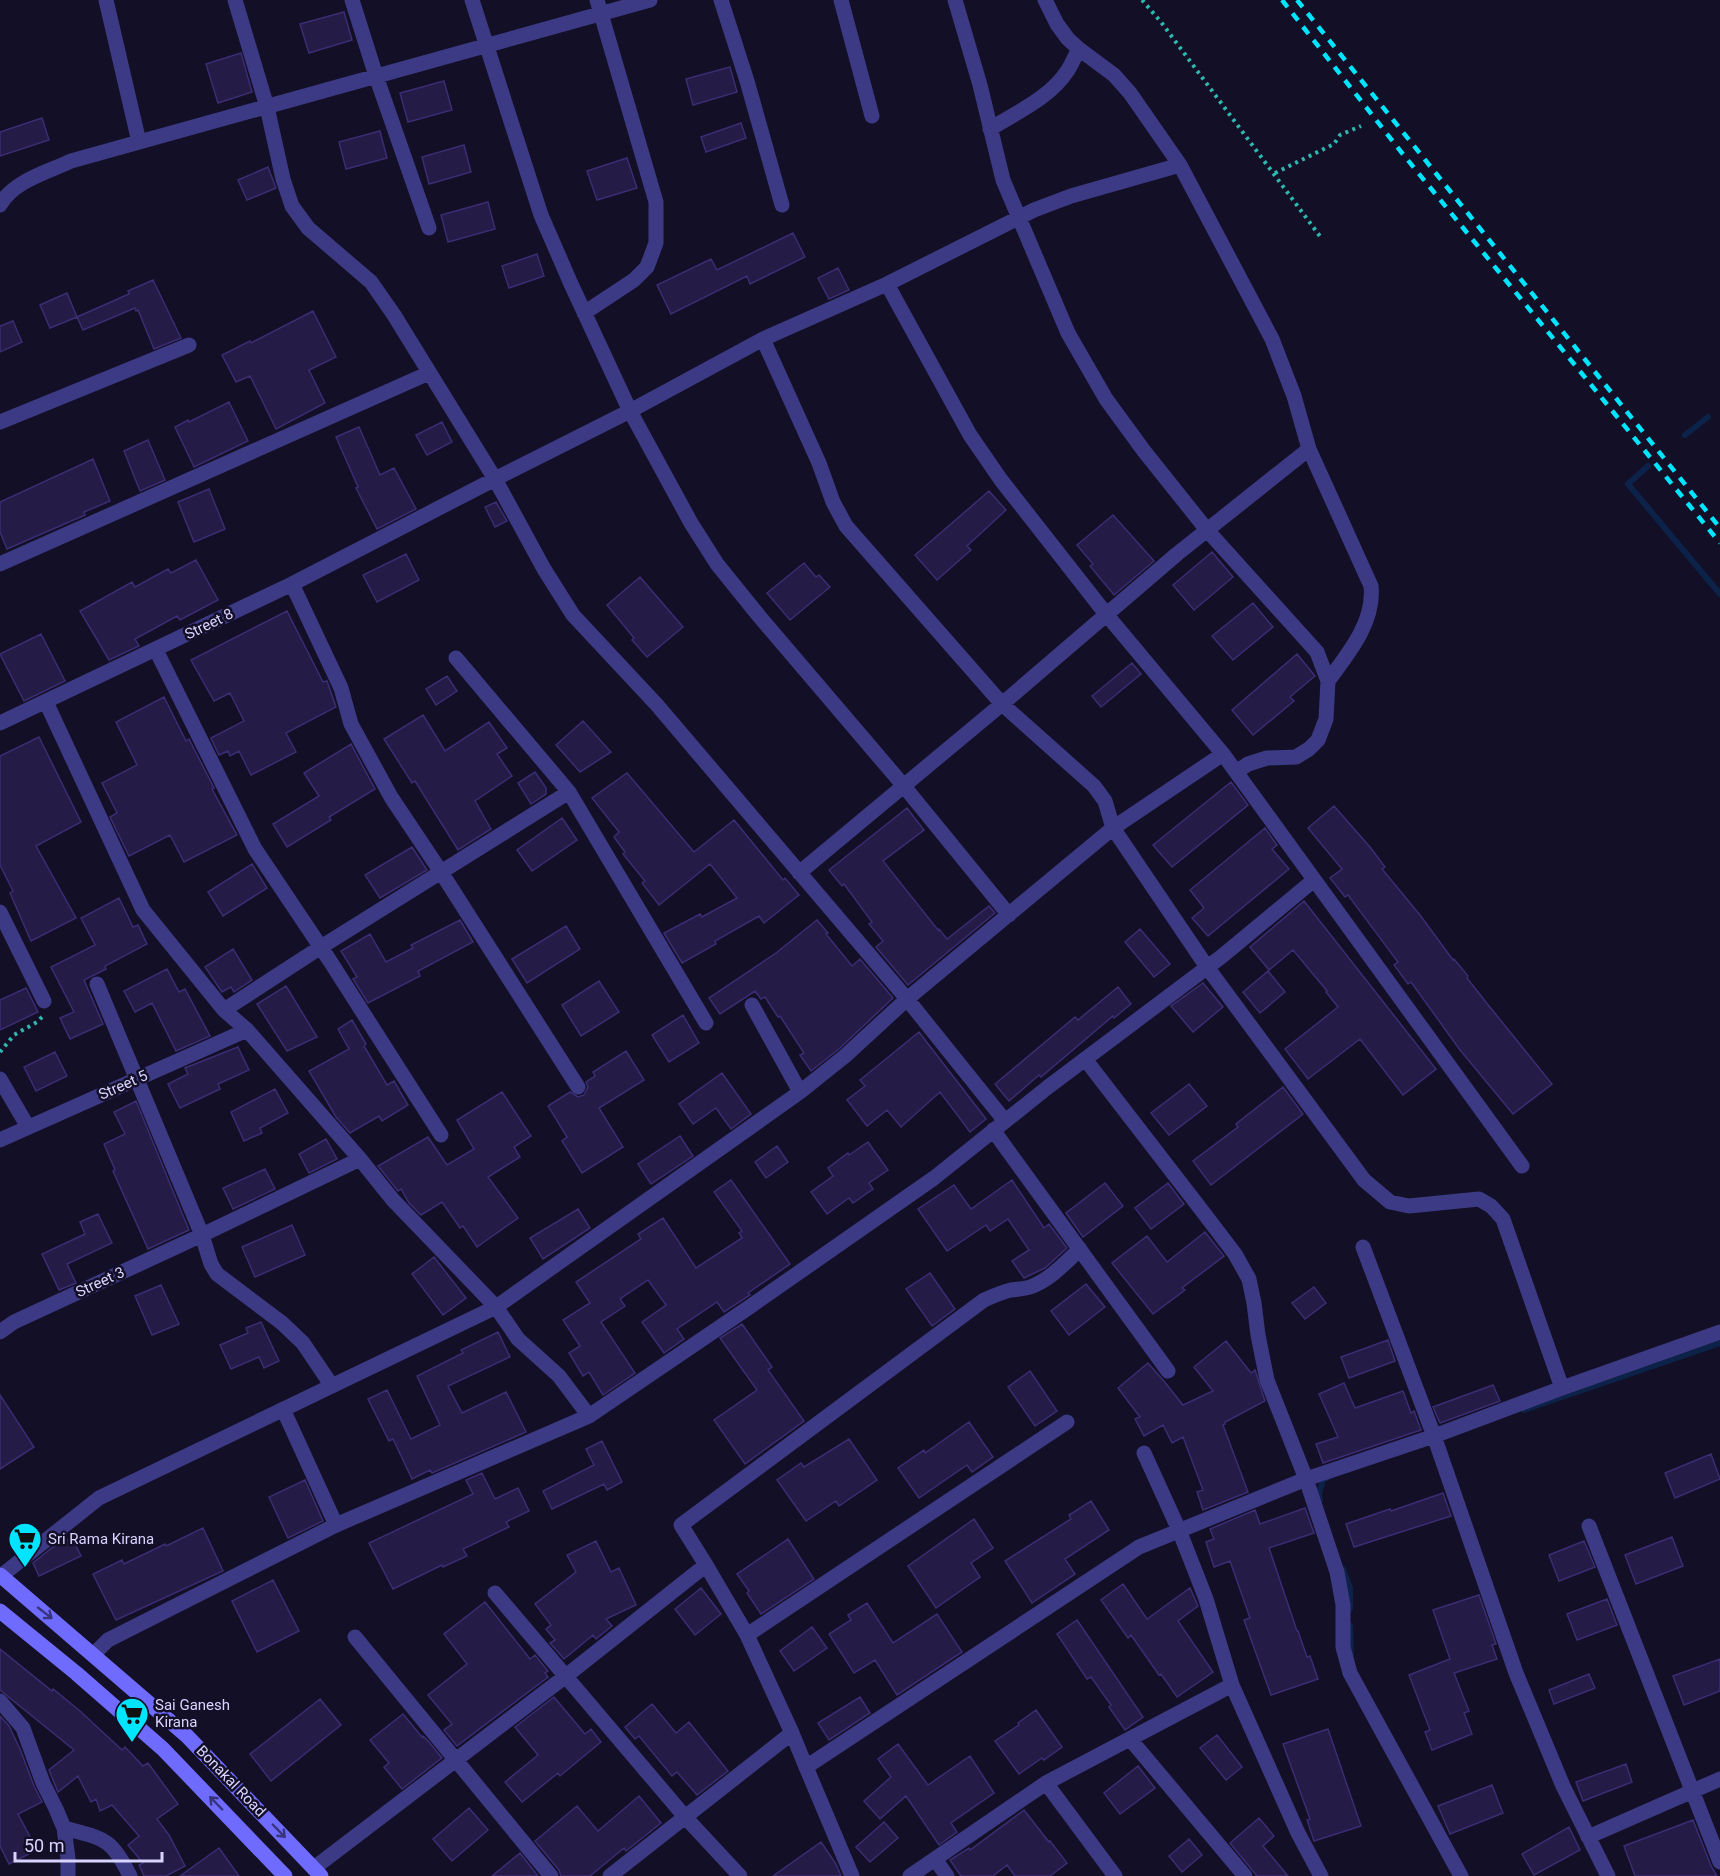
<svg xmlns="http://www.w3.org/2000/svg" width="1720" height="1876" viewBox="0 0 1720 1876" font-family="Roboto,sans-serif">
  <rect width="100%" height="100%" fill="#130f26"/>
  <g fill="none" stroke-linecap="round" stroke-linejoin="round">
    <path stroke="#0c2248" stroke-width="6" d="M1685 435 1708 417
      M1648 466 1628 484 1720 594
      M1524 1410 1720 1343
      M1320 1500 1319 1494 1323 1479 1327 1478
      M1343 1569 1350 1588V1609
      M1350 1625 1351 1654"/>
  </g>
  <path fill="#241b47" stroke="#3b2d73" stroke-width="1.5" d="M344 12 352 40 309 53 300 24Z
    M241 53 252 92 218 103 206 64Z
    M730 67 737 92 693 105 686 79Z
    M444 81 452 110 408 122 400 93Z
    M42 118 49 140 0 156V132Z
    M741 123 746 138 706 152 701 137Z
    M380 131 387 158 346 169 339 142Z
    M464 145 471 172 429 184 422 157Z
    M627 158 637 188 597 200 587 171Z
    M268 167 276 188 247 200 238 180Z
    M488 202 495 229 448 242 441 215Z
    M793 233 805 257 750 284 747 276 671 314 657 285 711 259 717 270Z
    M537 254 544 276 509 288 502 266Z
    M838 268 849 290 829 299 818 278Z
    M153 280 181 338 154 349 138 310 136 311 135 308 83 330 77 317 129 294 128 291Z
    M67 293 77 317 50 328 40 305Z
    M313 311 336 357 309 370 325 403 276 429 250 376 236 382 222 355 250 341 251 343Z
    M13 321 22 342 0 352V326Z
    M229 402 248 441 194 467 175 427 188 420 189 422Z
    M442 422 452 442 427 455 416 435Z
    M359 427 380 475 394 468 416 509 377 529 356 488 358 487 336 437Z
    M148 440 165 480 140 491 124 451Z
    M93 459 110 501 84 512 85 515 7 549 0 532V502Z
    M209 489 225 529 194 542 178 502Z
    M989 491 1006 510 967 546 971 550 937 580 915 555Z
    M496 502 507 521 495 527 485 507Z
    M1113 515 1154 561 1114 595 1090 566 1093 564 1077 545Z
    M1212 552 1233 577 1194 610 1173 585Z
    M406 554 419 580 377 602 363 575Z
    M196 560 218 600 180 620 177 616 135 639 139 646 109 660 80 611 132 582 135 587 168 569 171 573Z
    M804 563 816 577 819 575 830 587 790 620 767 593Z
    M640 577 683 627 647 657 632 640 634 638 607 605Z
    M1253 603 1273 627 1233 660 1212 636Z
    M287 611 323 682 327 681 336 707 286 733 296 752 251 775 239 751 230 756 228 751 219 755 211 738 244 721 230 693 214 701 191 660Z
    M41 634 65 681 24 701 0 654Z
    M1297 654 1315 676 1290 697 1294 701 1253 735 1232 710Z
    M1132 663 1141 674 1101 707 1092 696Z
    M447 676 457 691 436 705 426 689Z
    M164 697 186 741 189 739 214 788 212 789 237 835 184 862 170 835 129 856 110 817 117 813 102 783 137 765 116 722Z
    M423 715 445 751 489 722 507 748 497 754 512 776 475 801 491 829 458 850 415 781 412 783 384 739Z
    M583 721 611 752 580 772 556 745Z
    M39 737 81 822 36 846 76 918 31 941 10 893 13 891 0 865V756Z
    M351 744 375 789 329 817 331 820 287 847 273 824 319 796 304 773Z
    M535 772 546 788V794L531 804 518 783Z
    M627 773 694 852 734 820 783 880 785 878 799 895 764 923 759 916 715 941 716 944 682 963 664 933 700 914 702 917 737 898 710 864 659 905 642 883 645 881 623 854 625 852 614 837 619 832 592 798Z
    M1231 782 1248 805 1172 867 1153 845Z
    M1334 806 1370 847 1385 867 1382 869 1420 915 1453 960 1454 959 1468 976 1467 978 1485 1001 1552 1084 1513 1114 1460 1050 1411 982 1408 984 1394 965 1398 962 1348 895 1345 897 1330 878 1342 869 1308 828Z
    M907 808 924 830 883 861 938 930 939 929 947 939 989 906 995 913 908 985 876 947 883 941 869 924 872 922 844 884 842 886 829 870Z
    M562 818 577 840 532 871 517 850Z
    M1265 828 1277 845 1272 849 1289 869 1208 936 1192 918 1204 908 1190 890Z
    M412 847 427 870 380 898 365 875Z
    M252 864 267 888 223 916 208 892Z
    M119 898 133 927 138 925 147 944 105 966 106 969 84 980 103 1024 70 1039 60 1018 74 1012 51 967 95 945 81 918Z
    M1304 901 1436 1069 1403 1095 1360 1039 1308 1079 1285 1049 1338 1007 1326 992 1327 991 1293 950 1269 970 1250 947Z
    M460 920 473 942 418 971 420 976 368 1003 353 979 357 977 341 951 370 934 386 962 413 948 411 945Z
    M817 920 828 933 826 934 852 966 860 959 893 998 839 1049 811 1071 800 1055 804 1053 780 1016 778 1017 765 997 761 999 755 991 720 1014 709 998 776 953Z
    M566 926 580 949 527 983 512 959Z
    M1140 929 1170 964 1154 977 1125 942Z
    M233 949 252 980 234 992 231 987 222 992 205 967Z
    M167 969 179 992 185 989 210 1036 176 1051 152 1003 135 1012 124 991Z
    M1268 971 1285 992 1260 1013 1243 992Z
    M599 981 619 1012 581 1036 562 1005Z
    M1203 983 1223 1007 1193 1032 1171 1006Z
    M286 986 317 1037 287 1051 257 1004Z
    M1118 987 1131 1004 1114 1018 1113 1016 1041 1077 1039 1075 1009 1101 995 1084 1075 1017 1078 1020Z
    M26 988 38 1012 0 1030V1000Z
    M683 1015 699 1043 669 1062 652 1035Z
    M352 1020 366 1044 364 1046 387 1085 394 1081 408 1105 382 1121 379 1116 350 1133 336 1117 309 1071 349 1049 338 1029Z
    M919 1032 986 1119 970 1132 940 1092 901 1127 887 1110 867 1126 847 1100 865 1086 860 1080Z
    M238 1047 249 1070 218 1084 220 1089 180 1108 168 1084 188 1074 185 1068Z
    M626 1051 644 1080 599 1108 623 1147 582 1173 562 1141 567 1137 548 1106 570 1092 578 1097 584 1095 588 1087 586 1082 595 1076 593 1072Z
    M55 1052 67 1076 36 1091 24 1067Z
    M722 1073 751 1114 731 1129 716 1108 693 1124 679 1104Z
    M1189 1084 1207 1106 1169 1135 1151 1113Z
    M1283 1087 1303 1114 1211 1185 1193 1161 1238 1127 1236 1124Z
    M275 1089 288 1113 260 1128 262 1133 244 1141 231 1112Z
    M502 1092 531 1136 514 1147 520 1157 488 1177 518 1218 477 1247 463 1226 460 1228 442 1202 421 1215 409 1203 401 1189 398 1191 378 1166 428 1137 447 1165 474 1149 457 1120Z
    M136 1101 189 1230 148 1249 113 1171 115 1170 104 1144 125 1134 114 1112Z
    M680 1136 693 1156 651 1184 638 1164Z
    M326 1139 337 1159 309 1173 299 1154Z
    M868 1142 888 1170 869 1183 873 1189 853 1203 849 1198 827 1214 811 1192 833 1176 828 1168 848 1153 849 1155Z
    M777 1146 788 1162 766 1178 755 1162Z
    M265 1169 275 1189 233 1209 223 1188Z
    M731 1180 790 1264 748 1293 750 1295 724 1312 717 1302 677 1329 684 1339 664 1353 642 1322 666 1305 648 1280 620 1299 625 1306 601 1322 635 1373 603 1395 589 1372 583 1376 569 1353 580 1346 563 1320 590 1303 576 1282 641 1239 638 1234 663 1218 696 1268 742 1238 739 1233 742 1231 714 1192Z
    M1012 1180 1044 1228 1049 1224 1067 1248 1045 1268 1024 1278 1012 1261 1029 1250 1008 1219 990 1231 986 1225 947 1251 918 1209 954 1185 971 1209Z
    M1105 1183 1123 1206 1083 1237 1066 1213Z
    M1168 1183 1184 1204 1151 1229 1135 1208Z
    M578 1209 590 1228 543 1259 530 1238Z
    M98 1214 112 1243 67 1264 76 1283 59 1290 42 1254 85 1234 80 1222Z
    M292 1225 305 1255 255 1277 242 1247Z
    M1205 1232 1224 1256 1182 1288 1185 1290 1153 1314 1112 1263 1147 1236 1167 1262Z
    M434 1257 466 1298 443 1315 412 1274Z
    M930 1273 955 1309 932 1326 906 1289Z
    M1086 1284 1105 1307 1069 1335 1051 1311Z
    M161 1285 179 1324 152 1335 135 1296Z
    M1314 1287 1326 1303 1305 1319 1292 1303Z
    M261 1322 279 1361 264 1368 259 1357 231 1369 220 1345 248 1333 246 1328Z
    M742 1324 772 1367 768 1370 804 1421 745 1464 714 1420 757 1390 720 1338Z
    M498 1332 510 1357 448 1386 462 1413 506 1392 526 1432 432 1473 430 1470 412 1479 393 1439 389 1441 368 1399 387 1390 411 1439 440 1425 417 1376 463 1353 461 1350Z
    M1388 1340 1395 1361 1349 1378 1341 1357Z
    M1226 1341 1251 1373 1255 1370 1265 1401 1225 1422V1424L1223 1425 1248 1492 1203 1510 1197 1492 1203 1490 1183 1437 1172 1443 1163 1425 1144 1436 1135 1419 1140 1417 1118 1388 1148 1363 1163 1380 1183 1405 1213 1391 1194 1367Z
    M1030 1371 1057 1411 1035 1426 1008 1387Z
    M1344 1383 1355 1408 1403 1391 1411 1413 1414 1411 1421 1430 1323 1463 1316 1444 1338 1437 1319 1394Z
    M1493 1385 1500 1401 1440 1423 1433 1407Z
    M0 1395 34 1447 0 1469Z
    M969 1422 993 1457 972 1472 967 1465 919 1498 898 1468 924 1450 925 1453Z
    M849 1439 877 1480 839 1506 836 1501 806 1521 777 1480 801 1463 804 1467Z
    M602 1441 622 1482 607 1490 604 1484 552 1509 543 1491 594 1465 586 1449Z
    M1711 1454 1720 1479 1675 1498 1665 1473Z
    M482 1473 495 1499 518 1488 529 1511 506 1522 509 1527 463 1549 467 1556 443 1567 442 1565 393 1589 369 1543 473 1494 466 1480Z
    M305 1480 323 1521 288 1538 269 1497Z
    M1443 1493 1451 1516 1354 1547 1346 1524 1390 1509 1391 1511Z
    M1091 1501 1109 1530 1065 1559 1075 1574 1032 1603 1005 1561 1071 1519 1069 1515Z
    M1305 1508 1314 1533 1269 1548 1297 1631H1298L1307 1657 1310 1656 1318 1679 1271 1695 1244 1620 1250 1618 1230 1561 1214 1567 1206 1542 1214 1539 1210 1529 1255 1510 1260 1524Z
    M974 1519 993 1548 971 1563 980 1577 936 1608 908 1566Z
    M203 1528 223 1571 116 1620 93 1574 122 1560 124 1564 165 1544 166 1546Z
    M1672 1537 1683 1566 1636 1584 1625 1555Z
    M72 1538 81 1556 39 1576 33 1563 53 1547Z
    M788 1539 814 1579 761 1614 747 1593 749 1591 737 1574Z
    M596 1541 611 1572 619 1568 636 1605 606 1619 612 1626 596 1639 593 1635 564 1659 550 1643 555 1640 546 1629 551 1625 535 1604 576 1572 567 1555Z
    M1584 1541 1595 1567 1559 1581 1549 1555Z
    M273 1580 299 1631 257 1652 232 1601Z
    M1123 1584 1147 1619 1190 1588 1198 1606 1178 1621 1213 1672 1177 1697 1161 1674 1159 1675 1131 1635 1128 1638 1101 1600Z
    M701 1588 721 1614 695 1635 675 1609Z
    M1479 1595 1496 1644 1492 1645 1497 1659 1454 1673 1469 1711 1464 1713 1472 1734 1432 1750 1425 1732 1430 1730 1409 1675 1450 1659 1433 1610Z
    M1607 1599 1617 1625 1577 1640 1567 1614Z
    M485 1602 530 1659 535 1655 548 1671 545 1673 548 1677 457 1746 444 1730 452 1724 428 1695 467 1664 444 1634Z
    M867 1603 893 1643 937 1614 962 1652 897 1695 875 1660 854 1673 829 1634 851 1620 848 1615Z
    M1077 1620 1143 1717 1125 1730 1109 1707 1111 1705 1091 1677 1087 1679 1057 1634Z
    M812 1627 827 1648 794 1671 780 1651Z
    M0 1649 52 1691 53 1689 80 1711 122 1750 125 1747 143 1766 148 1763 178 1804 157 1819 169 1835 185 1866 166 1876H144L139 1865 143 1863 128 1845 139 1836 112 1805 100 1811 96 1799 91 1802 78 1776 58 1792 49 1770 74 1750 0 1690Z
    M1720 1659V1691L1684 1705 1673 1676Z
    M1589 1674 1595 1688 1554 1704 1549 1690Z
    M554 1697 585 1734 591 1729 601 1742 560 1776 558 1773 522 1802 505 1782 538 1755 515 1727Z
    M860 1697 870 1713 829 1740 818 1723Z
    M320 1699 341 1725 271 1781 250 1754Z
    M652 1704 676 1733 689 1722 728 1771 697 1795 677 1772 672 1776 639 1736 635 1739 625 1727Z
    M1036 1710 1062 1747 1044 1760 1042 1758 1019 1774 995 1741 1019 1725 1018 1723Z
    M403 1714 422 1737 423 1736 429 1742 442 1758 402 1789 384 1767 389 1763 370 1740Z
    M0 1716 9 1726 20 1749 34 1786 42 1802 18 1814 37 1850 9 1864 0 1846Z
    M1328 1729 1361 1826 1314 1841 1307 1820 1310 1819 1283 1744Z
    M1217 1735 1242 1767 1226 1780 1200 1748Z
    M898 1744 928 1785 970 1756 994 1793 951 1823 957 1832 939 1845 906 1796 880 1819 864 1801 891 1777 878 1759Z
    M1626 1764 1632 1782 1583 1801 1576 1782Z
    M1138 1766 1155 1788 1120 1814 1104 1793Z
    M1492 1785 1503 1813 1450 1834 1438 1806Z
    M639 1796 661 1823 626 1851 624 1848 590 1876H561L559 1870 535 1841 577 1806 598 1831Z
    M469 1808 488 1830 452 1861 433 1839Z
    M1024 1810 1049 1842 1050 1841 1067 1863 1050 1876H1015L1007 1865 993 1876H961L950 1860 969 1848 970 1850Z
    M1259 1818 1274 1836 1263 1846 1288 1876H1257L1230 1843Z
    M1693 1820 1711 1866 1717 1876H1635L1624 1846Z
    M884 1822 898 1838 870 1862 856 1847Z
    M1569 1827 1580 1850 1534 1875 1522 1854Z
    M1189 1839 1202 1855 1182 1872 1169 1856Z
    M821 1842 836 1864 841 1876H773Z
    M219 1848 239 1876H180Z
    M520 1853 538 1876H492Z"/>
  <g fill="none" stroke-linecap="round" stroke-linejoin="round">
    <path stroke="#2fb8b0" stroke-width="4" stroke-dasharray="3 4.5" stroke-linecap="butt" d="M1142 0 1161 22 1322 239
      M1275 173 1334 144 1340 135 1361 126
      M0 1052 14 1035 37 1022 43 1016"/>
    <path stroke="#3d3a85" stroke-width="15" d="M106 0 139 142
      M235 0 267 107 283 179 292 206 308 228 371 282 394 315 495 479 544 569 573 615 657 705 907 999 1005 1121
      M352 0 376 76 429 228
      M472 0 541 215 571 284 630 411 691 523 717 564 759 616 903 785 1009 915
      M721 0 747 81 782 205
      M841 0 872 116
      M955 0 980 85 1003 180 1068 333 1106 399 1144 451 1207 530 1317 652 1328 681 1326 719 1318 740 1309 749 1296 757 1267 758 1248 764 1236 772
      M1045 0 1057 24 1068 39 1079 49 1114 75 1130 93 1180 165 1272 339 1294 396 1309 449 1371 586C1375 622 1348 654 1328 681
      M990 129C1017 112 1050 98 1068 70 1072 64 1075 56 1079 49
      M0 205C13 181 48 172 71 161L650 0
      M887 284 970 435 1001 480 1106 614 1223 754 1522 1166
      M584 313 634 280 647 267 656 243V202L597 0
      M763 339 819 463 833 502 846 526 1002 704 1094 786 1105 801 1113 828 1207 967 1364 1180 1390 1202 1409 1206 1479 1199 1491 1206 1503 1219 1562 1388
      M0 422 189 345
      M0 564 429 373
      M292 584 341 688 351 724 391 797 441 872 578 1087
      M156 650 255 849 330 961 441 1135
      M456 658 569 792 706 1023
      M46 702 143 910 224 1010 247 1030 360 1159 393 1200 496 1307 518 1339 559 1376 589 1416
      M0 723 292 584 495 479 630 411 763 339 887 284 1034 210 1071 196 1180 165
      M799 873 1002 704 1177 554 1309 449
      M0 912 44 1001
      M97 984 202 1235 211 1264 217 1274 282 1323 303 1343 332 1386
      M752 1005 800 1092
      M224 1010 321 947 569 792
      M1085 1059 1203 1212 1235 1254 1249 1279 1254 1303 1258 1335 1267 1380 1306 1479 1337 1572 1343 1605V1647L1350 1673 1461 1876
      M0 1079 28 1127
      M993 1130 1168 1371
      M0 1140 247 1030
      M1363 1247 1434 1436 1516 1673 1563 1786 1608 1876
      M0 1332 14 1322 202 1235 360 1159
      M283 1409 336 1525
      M1144 1453 1179 1530 1206 1599 1232 1685 1298 1833 1321 1876
      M1589 1526 1720 1862
      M706 1565 747 1635 792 1733
      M1 1576 99 1498 496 1307 800 1092 845 1056 907 999 1113 828 1223 754
      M495 1593 686 1818 740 1876
      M747 1635 1067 1422
      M355 1637 551 1876
      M94 1654 108 1640 336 1525 589 1416 748 1308 934 1178 1048 1087 1221 957 1314 880
      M0 1701 23 1728 43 1783 56 1809 64 1828 68 1858V1876
      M1130 1739 1245 1876
      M806 1767 852 1876
      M1046 1783 1115 1876
      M64 1828C104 1839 111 1837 130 1876
      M1588 1837 1720 1779
      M935 1859 947 1876
      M314 1868 566 1676 706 1565 681 1525 984 1300C993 1296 1002 1292 1011 1290 1017 1289 1024 1289 1030 1287 1050 1280 1065 1263 1080 1249
      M610 1876 792 1733 806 1767 1139 1547 1306 1479 1434 1436 1562 1388 1720 1332
      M910 1876 1046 1783 1232 1685"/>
    <path stroke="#6f6bff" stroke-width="15" d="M0 1575 187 1736 321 1876
      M0 1611 76 1673 163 1749 285 1876"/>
    <path stroke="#00e5ff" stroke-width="4.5" stroke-dasharray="9 8" stroke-linecap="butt" d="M1282 0 1402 153 1720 543
      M1297 0 1720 528"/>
  </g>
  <defs><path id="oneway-shaft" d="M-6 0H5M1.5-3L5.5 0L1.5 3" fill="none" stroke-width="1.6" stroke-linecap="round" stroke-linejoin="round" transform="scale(1.5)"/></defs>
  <g stroke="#38347d">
    <use href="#oneway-shaft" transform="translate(45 1613) rotate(38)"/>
    <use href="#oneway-shaft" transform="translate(216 1803) rotate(-134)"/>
    <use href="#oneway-shaft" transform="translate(279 1831) rotate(46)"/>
  </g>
  <defs>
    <symbol id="supermarket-pin" viewBox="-11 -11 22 30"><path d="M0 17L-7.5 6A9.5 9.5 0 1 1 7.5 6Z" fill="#00e5ff" stroke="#130f26"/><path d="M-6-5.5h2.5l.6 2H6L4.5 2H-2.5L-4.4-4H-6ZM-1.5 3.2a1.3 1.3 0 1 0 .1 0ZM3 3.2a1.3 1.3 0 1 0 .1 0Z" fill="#111"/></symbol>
  </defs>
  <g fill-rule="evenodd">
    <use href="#supermarket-pin" x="6" y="1520" width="38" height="52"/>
    <use href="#supermarket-pin" x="113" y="1695" width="38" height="52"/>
  </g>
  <g text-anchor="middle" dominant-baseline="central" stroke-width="5" stroke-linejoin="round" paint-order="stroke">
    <g font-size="15" fill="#d9d4ff" stroke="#130f26">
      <text transform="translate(209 624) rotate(-26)">Street 8</text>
      <text transform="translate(123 1085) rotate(-24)">Street 5</text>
      <text transform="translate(100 1282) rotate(-25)">Street 3</text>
      <text transform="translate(231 1781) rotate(46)">Bonakal Road</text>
    </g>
    <g font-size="15" fill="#d9d4ff" stroke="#130f26" text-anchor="start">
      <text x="48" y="1539">Sri Rama Kirana</text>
      <text x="155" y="1705">Sai Ganesh<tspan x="155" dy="17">Kirana</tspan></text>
    </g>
  </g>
  <path d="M15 1852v9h147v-9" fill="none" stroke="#d9d4ff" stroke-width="3"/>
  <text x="24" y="1852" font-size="18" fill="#d9d4ff" stroke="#130f26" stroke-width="4.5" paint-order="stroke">50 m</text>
</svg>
